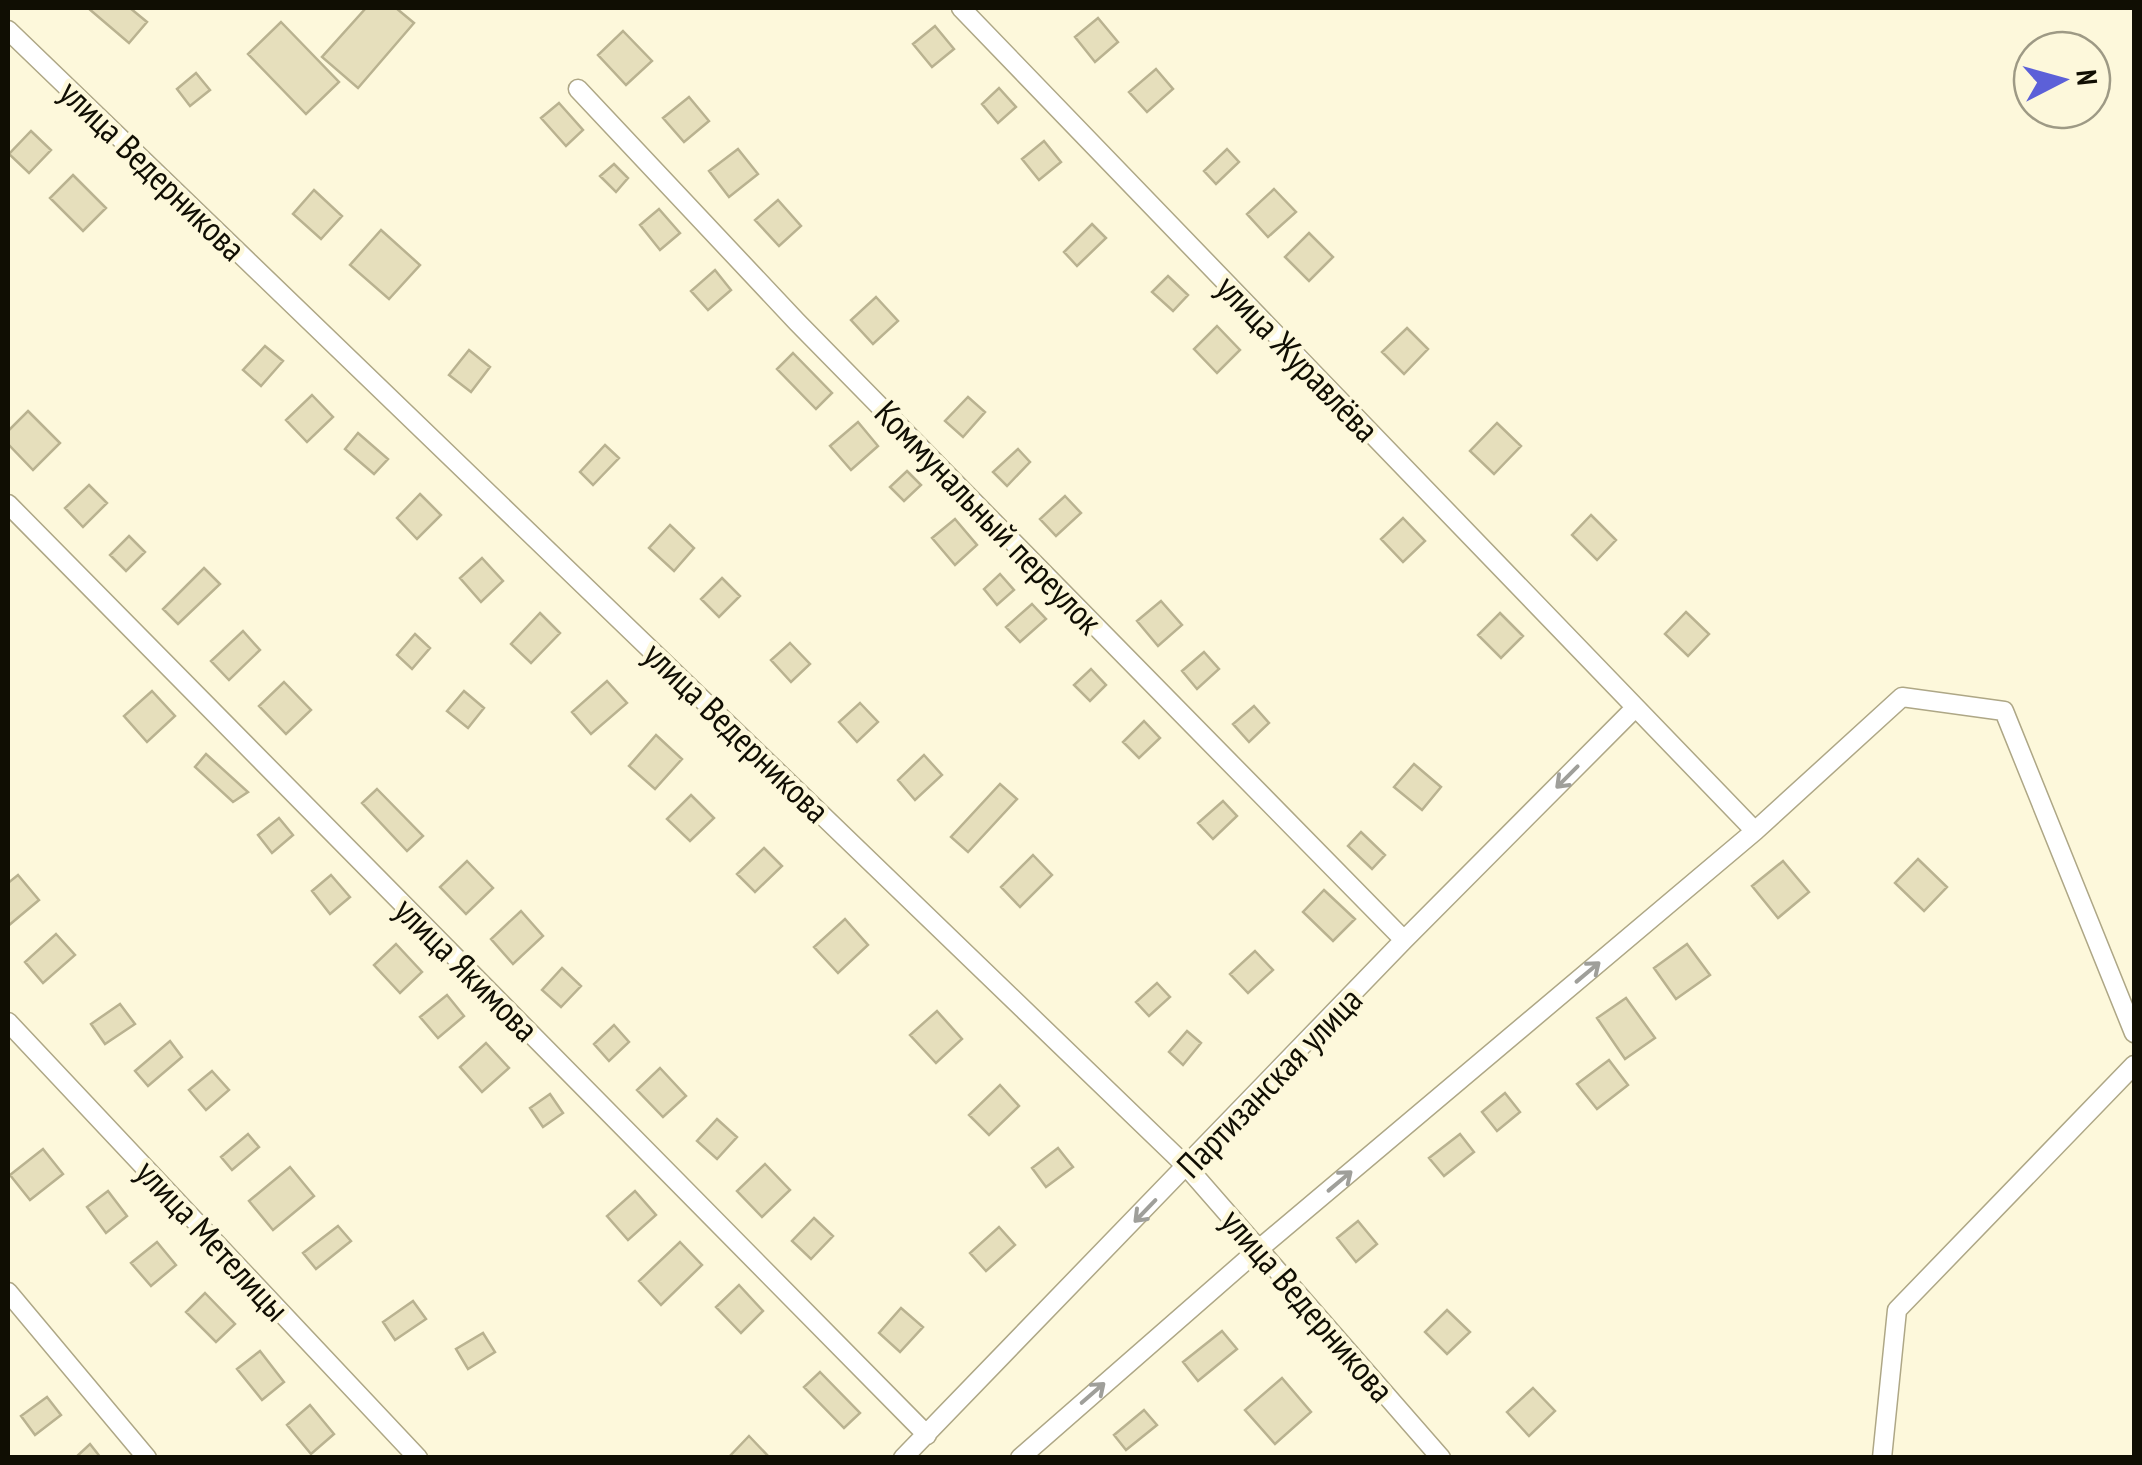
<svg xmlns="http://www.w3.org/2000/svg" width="2142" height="1465" viewBox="0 0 2142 1465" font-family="'PT Sans Narrow',sans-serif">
  <rect width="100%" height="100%" fill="#fdf8db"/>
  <path fill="#e6dfbc" stroke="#b9b290" stroke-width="2.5" d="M88 8H130L147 22 129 43Z
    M366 8H396L414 23 358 88 322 57Z
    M1098 18 1118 42 1095 62 1075 37Z
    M281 22 339 82 306 114 248 54Z
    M935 26 954 49 932 67 913 44Z
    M623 31 652 61 626 85 598 55Z
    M1156 69 1173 89 1147 112 1129 92Z
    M196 73 210 90 190 106 177 89Z
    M999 88 1016 107 998 123 982 104Z
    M689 97 709 121 684 142 663 118Z
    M559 103 583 130 566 146 541 118Z
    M31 131 51 150 29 173 9 154Z
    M1044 141 1061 162 1039 180 1022 159Z
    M738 149 758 174 729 197 709 171Z
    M1227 149 1239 162 1216 184 1204 171Z
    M614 164 628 178 616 192 600 176Z
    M73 175 106 208 83 231 50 198Z
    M1274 189 1296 212 1268 237 1247 214Z
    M314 190 342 216 321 239 293 214Z
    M778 200 801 226 779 246 755 220Z
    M659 209 680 233 660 250 640 225Z
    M1092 224 1106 238 1077 266 1064 252Z
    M381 230 420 265 389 299 350 265Z
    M1309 233 1333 257 1309 281 1285 257Z
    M715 270 731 290 708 310 691 291Z
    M1168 276 1188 295 1173 311 1152 292Z
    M876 297 898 321 873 344 851 320Z
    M1217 326 1240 350 1217 373 1194 349Z
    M1407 328 1428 349 1404 374 1382 352Z
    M265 346 283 361 261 386 243 370Z
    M469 350 490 367 471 392 449 375Z
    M793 353 832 393 816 409 777 369Z
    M312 395 333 417 307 442 286 420Z
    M968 397 985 412 963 437 945 421Z
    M28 411 60 443 33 470 8 444V431Z
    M858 422 878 446 851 470 830 446Z
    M1497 423 1521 446 1494 474 1470 451Z
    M358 433 388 459 374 474 345 449Z
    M605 445 619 458 593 485 580 472Z
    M1018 449 1030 462 1007 486 993 472Z
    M907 471 921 485 904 501 890 487Z
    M89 485 107 503 83 527 65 508Z
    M420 494 441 515 417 539 397 518Z
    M1065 496 1081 513 1056 536 1040 519Z
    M1591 515 1616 540 1597 560 1572 535Z
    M1403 518 1425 541 1403 562 1381 539Z
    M955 519 977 545 955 565 932 538Z
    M670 525 694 548 674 571 649 548Z
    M129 536 145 552 126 571 110 555Z
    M482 558 503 581 481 602 460 578Z
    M204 568 220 584 178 624 163 609Z
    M1000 574 1014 590 997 605 984 589Z
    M722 578 740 596 719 617 701 599Z
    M1161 601 1182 625 1158 646 1137 621Z
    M1032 604 1046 619 1020 642 1006 627Z
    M1686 612 1709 634 1688 656 1665 634Z
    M540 613 560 633 531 663 511 644Z
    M1500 613 1523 636 1501 658 1478 635Z
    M243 631 260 650 229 680 211 661Z
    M415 634 430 648 412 669 397 655Z
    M790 643 810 664 791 682 771 660Z
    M1204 652 1219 669 1197 689 1182 671Z
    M1091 669 1106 685 1090 701 1074 685Z
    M607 681 627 703 591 734 572 712Z
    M284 682 311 710 286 734 259 706Z
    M152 691 175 716 147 742 124 716Z
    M464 691 484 708 468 728 447 711Z
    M860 703 878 722 857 742 839 722Z
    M1254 706 1269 723 1249 742 1233 724Z
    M1144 721 1160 738 1139 758 1123 742Z
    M656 735 682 759 655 789 629 766Z
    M206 754 248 792 233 802 195 767Z
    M924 755 942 775 915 800 898 780Z
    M1414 764 1441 787 1422 810 1394 787Z
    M1000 784 1017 799 968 852 951 837Z
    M377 789 423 836 407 851 362 803Z
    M691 795 714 818 690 841 667 819Z
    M1223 801 1237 816 1213 839 1198 823Z
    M279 818 293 835 272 853 258 835Z
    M1361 832 1385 855 1372 869 1348 846Z
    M764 848 782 866 755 892 737 874Z
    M1033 855 1052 875 1020 907 1001 887Z
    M1918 859 1947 887 1924 911 1895 883Z
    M467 861 493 888 466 914 440 887Z
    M1783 861 1809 892 1778 918 1752 886Z
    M18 875 39 900 8 926V883Z
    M331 875 350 897 330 914 312 891Z
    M1324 890 1355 919 1333 941 1303 912Z
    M521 911 543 936 513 964 491 939Z
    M845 919 868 945 838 973 814 947Z
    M56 934 75 955 43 983 25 962Z
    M396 944 422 972 400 993 374 965Z
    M1687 944 1710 975 1676 999 1654 968Z
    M1255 951 1273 970 1248 993 1230 974Z
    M562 968 581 986 561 1007 542 990Z
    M1157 983 1170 997 1149 1016 1136 1002Z
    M447 995 464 1016 438 1038 420 1017Z
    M1626 998 1655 1038 1625 1059 1597 1018Z
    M120 1004 135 1024 105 1044 91 1024Z
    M937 1011 962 1039 936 1063 910 1035Z
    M614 1025 629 1042 609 1061 594 1044Z
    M1187 1031 1201 1043 1183 1065 1169 1052Z
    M170 1041 182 1057 148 1086 135 1071Z
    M486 1043 509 1068 482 1092 460 1067Z
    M1609 1060 1628 1085 1597 1109 1577 1084Z
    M660 1068 686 1096 663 1117 637 1090Z
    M212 1071 229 1090 206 1110 189 1090Z
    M1000 1085 1019 1106 989 1135 969 1115Z
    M1505 1093 1520 1112 1497 1131 1482 1112Z
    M550 1094 563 1113 543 1127 530 1108Z
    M717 1119 737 1137 717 1159 697 1141Z
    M248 1134 259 1147 232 1170 221 1157Z
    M1460 1134 1474 1152 1444 1176 1429 1158Z
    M1058 1148 1073 1167 1046 1187 1032 1168Z
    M43 1149 63 1174 30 1200 10 1175Z
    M765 1164 790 1190 762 1217 737 1191Z
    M290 1167 314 1196 273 1230 249 1201Z
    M108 1191 127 1216 106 1233 87 1207Z
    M635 1191 656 1215 628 1240 607 1216Z
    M814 1218 833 1236 811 1259 792 1241Z
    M1358 1221 1377 1244 1356 1262 1337 1238Z
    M338 1226 351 1241 316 1269 303 1253Z
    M999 1227 1015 1245 986 1271 970 1253Z
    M157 1242 176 1265 151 1286 131 1263Z
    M680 1242 702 1265 661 1305 639 1281Z
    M739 1285 763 1311 741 1333 716 1307Z
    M205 1293 235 1324 216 1342 186 1312Z
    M413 1301 426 1319 395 1340 383 1322Z
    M901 1308 923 1327 900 1352 879 1333Z
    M1447 1310 1470 1332 1447 1354 1425 1332Z
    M1222 1331 1237 1349 1198 1381 1183 1362Z
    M483 1333 495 1352 468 1369 456 1349Z
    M260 1351 284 1382 262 1400 237 1369Z
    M820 1372 860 1413 844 1428 804 1387Z
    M1282 1378 1311 1412 1275 1444 1245 1410Z
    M1533 1388 1555 1411 1529 1436 1507 1412Z
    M47 1397 61 1415 35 1435 21 1416Z
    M310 1405 334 1434 311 1454 287 1425Z
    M1144 1410 1157 1425 1126 1450 1114 1435Z
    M749 1436 770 1458H728Z
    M90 1444 101 1458H75Z"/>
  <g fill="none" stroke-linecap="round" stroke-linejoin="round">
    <defs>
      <path id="street" d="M961 8 1755 831 1902 697 2004 711 2134 1033
        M8 30 1187 1167 1441 1458
        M578 89 797 322 1404 940
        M8 504 927 1435
        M8 1022 418 1458
        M8 1292 147 1458
        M903 1458 1404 940 1635 708
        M1020 1458 1259 1249 1755 831
        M1882 1458 1897 1310 2134 1065"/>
    </defs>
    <use href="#street" stroke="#aea786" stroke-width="21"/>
    <use href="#street" stroke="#fff" stroke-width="18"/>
  </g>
  <defs><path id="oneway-shaft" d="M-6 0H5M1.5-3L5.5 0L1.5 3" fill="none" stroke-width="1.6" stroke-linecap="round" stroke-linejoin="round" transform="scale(2.5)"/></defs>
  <g stroke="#9f9f9a">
    <use href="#oneway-shaft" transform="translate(1567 777) rotate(135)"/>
    <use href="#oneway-shaft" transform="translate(1588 972) rotate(-40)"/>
    <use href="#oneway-shaft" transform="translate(1340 1181) rotate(-40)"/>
    <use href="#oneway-shaft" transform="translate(1145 1211) rotate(134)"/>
    <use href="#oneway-shaft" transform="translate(1093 1393) rotate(-41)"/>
  </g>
  <g text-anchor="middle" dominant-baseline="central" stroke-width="9" stroke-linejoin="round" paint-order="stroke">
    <g font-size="35" fill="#100e03" stroke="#fdf8db">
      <text transform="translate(153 170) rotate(44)">улица Ведерникова</text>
      <text transform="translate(1298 358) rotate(46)">улица Журавлёва</text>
      <text transform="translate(989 517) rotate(46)">Коммунальный переулок</text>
      <text transform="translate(737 732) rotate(44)">улица Ведерникова</text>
      <text transform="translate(467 969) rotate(45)">улица Якимова</text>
      <text transform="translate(1269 1082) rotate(-46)">Партизанская улица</text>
      <text transform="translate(213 1240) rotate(47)">улица Метелицы</text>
      <text transform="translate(1308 1305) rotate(49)">улица Ведерникова</text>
    </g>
  </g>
  <rect width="2142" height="1465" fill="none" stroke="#100e03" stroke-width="20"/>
  <g transform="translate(2062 80) rotate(84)"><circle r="48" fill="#fdf8db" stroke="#9e9a85" stroke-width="2.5"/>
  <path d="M0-8L18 38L0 25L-18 38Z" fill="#5c60d8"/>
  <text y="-15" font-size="28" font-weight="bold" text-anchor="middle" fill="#100e03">N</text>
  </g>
</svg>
